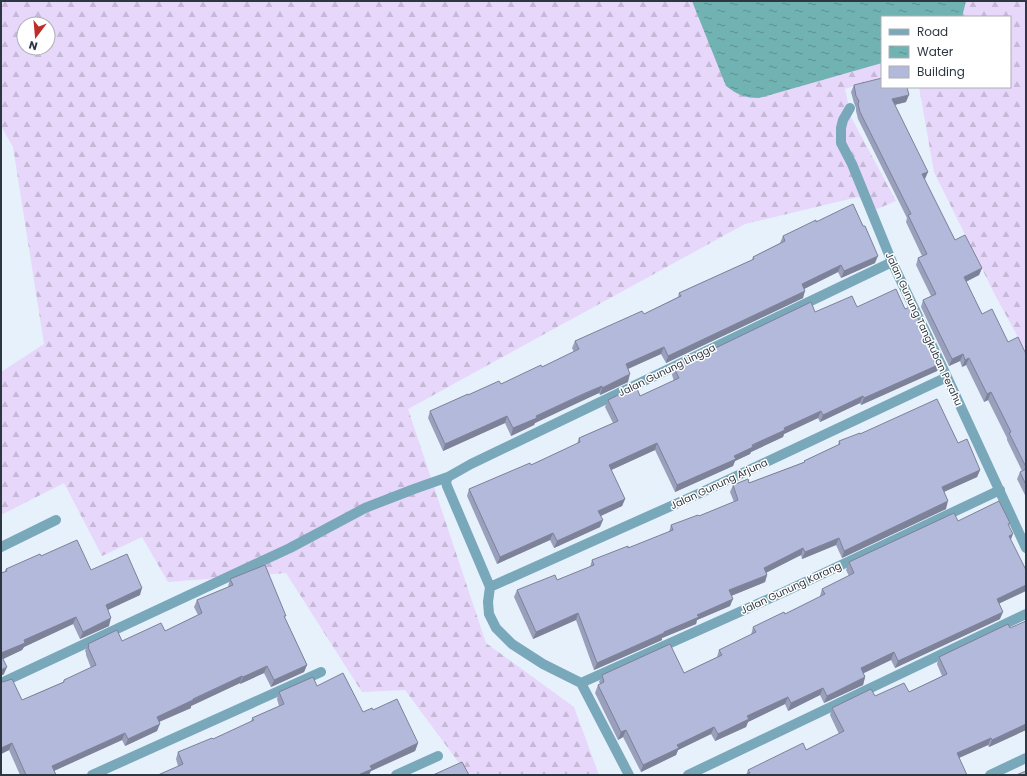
<svg xmlns="http://www.w3.org/2000/svg" width="1027" height="776" viewBox="0 0 1027 776" font-family="Poppins,sans-serif">
  <defs>
    <pattern id="forest-firs" width="22" height="20" patternUnits="userSpaceOnUse"><rect width="22" height="20" fill="#e7d7fb"/><path d="M5 1l3.5 6h-7zM16 11l3.5 6h-7z" fill="#c6b9d8"/></pattern>
    <pattern id="water-ripples" width="26" height="14" patternUnits="userSpaceOnUse"><rect width="26" height="14" fill="#71b2b2"/><path d="M2 4q2-2 4 0t4 0M15 11q2-2 4 0t4 0" fill="none" stroke="#5d9292"/></pattern>
  </defs>
  <rect width="100%" height="100%" fill="#e6f1fc"/>
  <path fill="url(#forest-firs)" fill-rule="evenodd" d="M1 1H1026V352L995 295 934 172 919 87H1010V17H882V77L845 89 851 117 896 201 877 209 858 197 745 224 408 409 486 643 574 707 599 775H468L405 690 362 692 286 573 168 582 142 537 102 556 64 483 1 515V372L44 344 13 147 1 126ZM24 24H48V48H24Z"/>
  <path fill="url(#water-ripples)" d="M692 1H966L962 17H882V63L759 98C745 98 738 95 726 86Z"/>
  <g fill="none" stroke-linecap="round" stroke-linejoin="round">
    <path stroke="#78a8b9" stroke-width="10" d="M850 108 843 120 841 128V143L852 164 892 262 947 377 1026 548
      M1 547 56 520
      M490 587 698 494 947 377
      M1 683 290 548 365 508 414 489 448 477
      M581 683 784 592 1000 490
      M92 775 321 672
      M396 775 438 756
      M629 775 581 683 543 664 512 644 496 628 489 614 488 602 490 587 447 486 446 482 448 477 471 464 892 262
      M688 775 1026 614
      M990 775 1026 758"/>
  </g>
  <path fill="#9a9fbc" d="M854 85 906 102 895 105 925 179H924L955 240 982 268 979 275 966 282 982 314 1008 342 1026 354V497L1017 479 1020 472 1022 471 1007 440V438L988 400 984 402 966 365 962 367 960 361 949 366 921 307 923 300 931 296 916 265 918 258 922 256 906 222 907 218 858 119 856 111V108L854 103 851 92Z
    M816 222 875 263 841 278 838 272 804 289 803 298 666 363 661 354 628 369V382L600 395 599 393 580 401 535 423 534 425 511 436 505 423 443 451 428 418 430 411 468 395 501 384 542 367 574 352 572 348 575 341 644 314 678 297 679 293 752 260 753 257 780 243 783 236Z
    M857 307 905 309 940 364 937 371 861 405 860 403 820 422 818 418 784 434 783 437 751 452 750 454 735 461 733 466 675 492 655 450 611 470 625 499 622 506 601 516 600 527 554 548 550 540 497 564 467 496 469 489 531 465 577 444 579 438 613 423 605 407 608 400 640 396 674 381 672 375 674 368 815 312Z
    M860 434 958 443 980 470 977 477 944 492 946 509 842 558 836 545 802 559 801 555 766 572 767 575 765 582 731 596 730 606 697 620 696 624 662 638V640L594 670 576 620 533 639 514 597 517 590 557 580 590 567 592 560 628 548 669 532 671 525 699 516 734 502 730 492 733 485 749 483 804 462V461L838 445 839 441Z
    M958 521 1010 523 1009 526 1011 540 999 604 1000 619 895 668 891 660 863 673 865 677 863 685 824 703 820 695 788 711 785 704 748 722 746 727 715 741 711 734 678 750 676 755 641 772 623 737 618 740 595 693 598 685 600 684 599 682 602 675 684 673 717 657 719 650 751 635 753 627 785 614 820 597V596L822 589 849 576 846 570 849 562Z
    M41 556 91 570 140 595 108 610 109 626 80 639 73 624 24 647 22 650 3 659 4 674 1 676 5 571 6 569Z
    M230 579 285 618 307 665 304 672 271 687 264 673 240 684V683L191 706V708L159 722 157 731 125 746 122 740 54 771 56 775H20L9 750 1 754V681L22 700 63 682 64 680 91 668 86 655V653L85 651 88 644 122 641 165 631 198 615 194 607 197 600 228 587Z
    M1010 628 1026 730 989 747 988 745 959 758 746 775 748 770 806 750 839 734 830 715 832 708 875 696 909 692 942 676 937 664 939 657Z
    M317 686 363 712 373 710 418 743 415 751 371 771 178 766 176 759 178 752 213 739 251 722 252 718 279 706 277 699 279 692Z"/>
  <path fill="#7d8299" d="M909 95 906 102 889 106 892 99Z
    M928 172 925 179 919 182 922 174Z
    M878 256 875 263 841 278 844 271Z
    M841 265 838 272 800 291 802 284Z
    M982 268 979 275 961 284 964 277Z
    M805 291 803 298 666 363 668 356Z
    M664 347 661 354 623 371 626 364Z
    M963 354 960 361 949 366 952 359Z
    M969 358 966 365 962 367 965 360Z
    M940 364 937 371 861 405 864 398Z
    M630 374 628 382 600 395 602 388Z
    M602 386 599 393 535 423 534 425 511 436 513 428 536 416Z
    M991 392 988 400 984 402 987 394Z
    M863 396 860 403 820 422 823 415Z
    M821 411 818 418 784 434 783 437 751 452 750 454 735 461 733 466 675 492 677 485 734 456 784 428Z
    M507 416 505 423 443 451 445 444Z
    M657 443 655 450 607 472 609 465Z
    M980 470 977 477 939 494 942 487Z
    M625 499 622 506 596 518 598 511Z
    M948 501 946 509 842 558 844 551Z
    M603 520 600 527 554 548 557 541Z
    M553 533 550 540 497 564 500 557Z
    M1013 534 1010 542 1009 536Z
    M839 538 836 545 802 559 805 552Z
    M803 548 801 555 762 575 764 568Z
    M767 575 765 582 726 598 729 590Z
    M1026 585V591L994 606 997 599Z
    M142 588 140 595 103 612 106 605Z
    M733 599 730 606 697 620 696 624 662 638V640L594 670 597 663 664 632 697 615Z
    M1003 612 1000 619 895 668 898 661Z
    M578 613 576 620 533 639 536 632Z
    M76 617 73 624 24 647 22 650 1 660V653L24 640Z
    M111 618 109 626 80 639 83 632Z
    M894 652 891 660 858 676 861 668Z
    M307 665 304 672 271 687 274 680Z
    M267 666 264 673 240 684 243 677Z
    M7 667 4 674 1 676V670Z
    M242 676 240 683 191 706V708L154 724 157 717Z
    M865 677 863 685 824 703 827 696Z
    M823 688 820 695 788 711 791 703Z
    M788 697 785 704 748 722 746 727 715 741 718 734 747 716Z
    M160 724 157 731 125 746 128 739Z
    M1026 724V730L989 747 992 740Z
    M714 727 711 734 678 750 676 755 641 772 643 765 677 745Z
    M626 730 623 737 618 740 621 732Z
    M125 733 122 740 49 773 52 766Z
    M991 738 988 745 954 760 957 753Z
    M12 743 9 750 1 754V748Z
    M418 743 415 751 371 771 369 775H358L370 766Z"/>
  <path fill="#b3b9db" stroke="#7d8299" d="M882 78V87H907L909 95 892 99 928 172 922 174 955 240 965 235 982 268 964 277 982 314 992 309 1008 342 1018 337 1026 354V467L1009 433 1011 432 991 392 987 394 969 358 965 360 963 354 952 359 923 300 936 294 918 258 927 254 908 215 911 214 860 112 858 104 859 101 856 96 854 85Z
    M853 204 863 226H865L878 256 844 271 841 265 802 284 805 291 668 356 664 347 626 364 630 374 602 388V386L583 394 536 416 537 418 513 428 507 416 445 444 430 411 468 394V395L499 381 501 384 541 365 542 367 579 349 575 341 642 311 644 314 681 296 679 293 754 259 753 257 785 241 783 236 816 220V222Z
    M896 289 905 309 912 306 940 364 864 398 863 396 823 415 821 411 784 428 785 430 752 445 753 447 734 456 736 459 677 485 657 443 609 465 625 499 598 511 603 520 557 541 553 533 500 557 469 489 530 463 531 465 580 442 579 438 618 421 608 400 636 386 640 396 679 378 674 368 811 302 815 312 852 296 857 307Z
    M937 399 958 443 967 439 980 470 942 487 948 501 844 551 839 538 805 552 803 548 764 568 767 575 729 590 733 599 697 615 699 617 664 632V633L597 663 578 613 536 632 517 590 555 575 557 580 594 565 592 560 628 546V548L673 530 671 525 698 515 699 516 738 500 733 485 748 479 749 483 805 462 804 461 840 444 839 441 860 433V434Z
    M1026 469V485L1020 472Z
    M999 501 1010 523 1008 524 1013 534 1009 536 1026 570V585L997 599 1003 612 898 661 894 652 861 668 865 677 827 696 823 688 791 703 788 697 747 716 749 719 718 734 714 727 677 745 679 748 643 765 626 730 621 732 598 685 604 682 602 675 670 644 684 673 722 655 719 650 756 632 753 627 784 612 785 614 825 594 822 589 854 573 849 562 954 513 958 521Z
    M77 540 91 570 127 554 142 588 106 605 111 618 83 632 76 617 24 640 25 643 1 653V573L7 571 6 569 40 554 41 556Z
    M265 565 286 616H284L307 665 274 680 267 666 243 677 242 676 193 699V700L157 717 160 724 128 739 125 733 52 766 56 775H26L12 743 1 748V681L3 682 12 679 22 700 64 682V680L96 665 88 647H89L88 644 117 630 122 641 161 623 165 631 202 613 197 600 233 585 230 579Z
    M1026 621V724L992 740 991 738 957 753 967 775H746L750 773 748 770 803 743 806 750 844 731 832 708 871 689 875 696 904 683 909 692 947 674 939 657 1008 624 1010 628Z
    M1 655 7 667 1 670Z
    M343 673 363 712 372 708 373 710 397 699 418 743 370 766 372 769 358 775H158L183 764 178 752 212 738 213 739 254 720 252 718 284 704 279 692 313 677 317 686Z
    M462 762 469 775H433Z
    M1026 771V775H1016Z"/>
  <g text-anchor="middle" dominant-baseline="central" stroke-width="3" stroke-linejoin="round" paint-order="stroke">
    <g font-size="10" fill="#2d3742" stroke="#fff">
      <text transform="translate(924 329) rotate(65)">Jalan Gunung Tangkuban Perahu</text>
      <text transform="translate(667 370) rotate(-26)">Jalan Gunung Lingga</text>
      <text transform="translate(719 484) rotate(-25)">Jalan Gunung Arjuna</text>
      <text transform="translate(791 588) rotate(-25)">Jalan Gunung Karang</text>
    </g>
  </g>
  <rect width="1027" height="776" fill="none" stroke="#2d3742" stroke-width="4"/>
  <rect x="881" y="16" width="130" height="72" fill="#ffffff" stroke="#abafb3"/>
  <rect x="889" y="29" width="20" height="6" fill="#78a8b9" stroke="#abafb3"/>
  <text x="917" y="36" font-size="12" fill="#2d3742">Road</text>
  <rect x="889" y="46" width="20" height="12" fill="url(#water-ripples)" stroke="#abafb3"/>
  <text x="917" y="56" font-size="12" fill="#2d3742">Water</text>
  <rect x="889" y="66" width="20" height="12" fill="#b3b9db" stroke="#abafb3"/>
  <text x="917" y="76" font-size="12" fill="#2d3742">Building</text>
  <g transform="translate(36 36) rotate(196)"><circle r="19" fill="#ffffff" stroke="#abafb3"/>
  <path d="M0-3L7 15L0 10L-7 15Z" fill="#bc2e28"/>
  <text y="-6" font-size="11" font-weight="bold" text-anchor="middle" fill="#2d3742">N</text>
  </g>
</svg>
